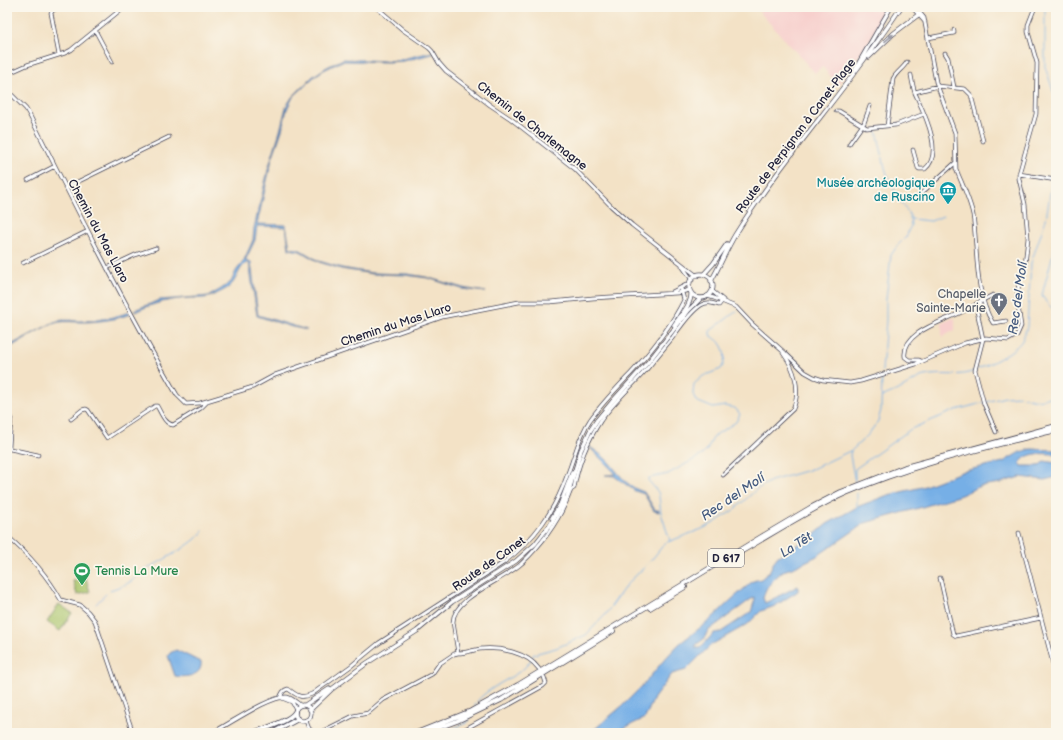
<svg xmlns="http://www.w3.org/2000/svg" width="1063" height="740" viewBox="0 0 1063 740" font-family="'Balsamiq Sans',sans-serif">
  <rect width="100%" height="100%" fill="#fbf7ec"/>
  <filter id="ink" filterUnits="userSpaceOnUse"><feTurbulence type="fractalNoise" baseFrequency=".025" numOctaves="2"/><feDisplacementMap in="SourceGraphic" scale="8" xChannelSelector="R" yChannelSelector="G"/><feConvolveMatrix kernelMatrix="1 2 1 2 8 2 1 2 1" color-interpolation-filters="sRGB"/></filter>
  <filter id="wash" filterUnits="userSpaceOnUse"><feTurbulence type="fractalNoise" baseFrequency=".012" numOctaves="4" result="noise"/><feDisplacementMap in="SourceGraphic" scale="16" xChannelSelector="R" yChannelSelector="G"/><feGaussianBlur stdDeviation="0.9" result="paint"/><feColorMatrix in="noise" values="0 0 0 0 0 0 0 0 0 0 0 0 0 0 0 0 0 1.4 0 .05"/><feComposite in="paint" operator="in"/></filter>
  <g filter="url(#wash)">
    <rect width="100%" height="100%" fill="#f3e2c6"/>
    <path fill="#f7d0cd" d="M755 7H887L872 37 838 85 823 67 815 73Z
      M953 318 955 319V330L942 337V323Z"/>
    <path fill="#aac56c" stroke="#667454" d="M86 578 90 592 77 595 73 581Z
      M59 604 72 613 60 631 47 622Z"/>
    <path fill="#76afe6" stroke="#4c6890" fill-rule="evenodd" d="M432 52 433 54 403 61 388 62 342 61 322 71 314 77 293 97 287 109 282 130 272 159 257 224 286 225 290 248 299 249 319 261 342 268 372 273 408 274 426 277 463 288 486 292 462 289 428 278 405 275 373 274 341 269 319 262 300 251 289 249 286 227 257 226 255 240 245 261H249L251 262 258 315 307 330 292 327 257 316 249 262C238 266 239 277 231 285 226 290 218 293 212 296 205 299 198 298 191 298 171 299 153 303 135 312L134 310 160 300 209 296 221 289 231 282 236 271 243 262 253 240 254 228 269 166 280 131 286 107 292 97 312 77 325 68 343 59 388 61 402 59Z
      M129 312 130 314C115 320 97 322 81 322 74 322 67 321 59 322 44 325 22 341 7 349V347L54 322C63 319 70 320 79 321 95 321 114 318 129 312Z
      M587 445C593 449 599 453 605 458 619 472 624 486 644 492L655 510H659V512L654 511 644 494 635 491 614 476 605 475 616 474Z
      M1031 449 1056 450V454C1043 454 1028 451 1020 463L1022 466H1039L1044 461 1056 463V477L1045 480 1020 477 1000 483 980 486 961 495 919 508 865 523 817 556 795 567 783 571 774 579 766 589 763 598 765 603 798 586V591L775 606 761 611 748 624 711 645 686 670 672 674 654 698 645 718 614 733H590L622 706 642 686 664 660 679 644 709 621 731 600 753 581 761 579 769 572 775 560 778 556 814 535 827 524 857 507 888 495 922 487 964 471 1003 462 1020 452ZM754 597 755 599 751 612 721 632 714 633 700 648H695L696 645 705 638 706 634 709 630Z
      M176 650 201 662C203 676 185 678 175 676L168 656 170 653Z"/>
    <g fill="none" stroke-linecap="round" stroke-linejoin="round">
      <path stroke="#76afe6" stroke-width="1" d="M1045 7V67L1056 99
        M877 131 885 168 890 183 910 216 911 226 908 231 907 236 898 245 891 255 886 299V320L882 371
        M1053 178 1056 161
        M911 219 931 221 943 216
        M1056 242 1042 295 1046 302 1056 312
        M977 369C990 365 1013 352 1021 342 1024 338 1025 332 1027 327L1031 263 1046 219 1052 181
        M882 397C888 394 896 391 902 388 910 384 916 378 924 376 941 372 959 378 974 371
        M851 451 850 455 855 482
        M855 479V469L911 429 956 410 1005 397 1019 396 1037 400 1056 396
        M857 493V508
        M670 541 661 513 659 496 658 492 648 480 649 478 668 474 702 455 707 450 714 436 736 422 740 414 735 408 725 406 713 408 696 401 693 394 694 384 703 376 721 369C726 361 726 351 720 343 718 340 713 337 710 335V331L737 311
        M124 585C132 582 136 577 142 572 155 564 197 543 203 531
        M110 590 122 586
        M96 604 106 594
        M475 705C481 691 511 679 523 669 528 665 531 660 534 654L556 648 586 635 605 615 627 584 649 563 665 543 702 529 714 523 735 509 757 489 771 481 812 469 852 450 868 435 878 421 881 410 882 376
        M443 733 468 722 470 719"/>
    </g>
  </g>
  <g filter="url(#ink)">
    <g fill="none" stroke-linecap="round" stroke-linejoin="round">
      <defs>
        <path id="minor" d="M376 7 403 30 429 48 432 51 439 63 446 71 490 105 511 119 575 169 611 206 632 225 697 276
          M912 7 925 22
          M915 7 924 18 936 82 955 133 956 169C962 184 970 200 973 215 978 248 974 294 993 323L1006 321
          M95 30 112 62
          M928 38 954 33V30
          M945 53 948 58 954 87
          M59 55 51 13 53 10 61 7
          M7 74 27 65 65 53 71 50 124 7
          M911 75C912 81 913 87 915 93 923 111 945 153 925 169H919L918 168 913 150
          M7 90 26 109 30 116C77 210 124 304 177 395L186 404 200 403 253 387 275 375 442 317 519 302H550L593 298 677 293 690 290
          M915 92 938 86 965 89 971 95 983 141
          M836 111H839L867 128 896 125 924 114
          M887 126 893 79C896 72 903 69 907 62
          M849 144 864 123 870 106
          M1019 174 1056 180
          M28 180 55 166
          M65 188 169 137
          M916 198 955 163
          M23 263 88 231
          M682 266 692 280
          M107 268 135 255 156 248
          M712 291 723 300
          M672 292 690 283
          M707 296 714 298 736 307 752 324 785 353 805 372 814 377 823 380 850 383 861 381 916 364 965 343 986 338 1008 340 1017 335 1021 326 1017 299 1019 282 1025 264 1028 238 1025 204 1019 179V174L1036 114 1037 63 1028 32V25L1035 7
          M982 298 977 311 983 339 975 370 984 404 996 432
          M982 298 985 299 993 295
          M921 361 919 360H909L905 357C901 326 962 319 980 301
          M7 411 10 413 11 417 9 447 10 449 38 455
          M71 419 82 410 86 409 88 410 107 438 155 406H157C161 413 165 424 173 425L201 408 207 402
          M723 475 793 409C801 390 795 369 783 353
          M571 490 574 488C578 465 588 440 601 420 614 402 631 387 646 370 655 359 664 348 673 337 681 326 690 312 701 305 708 301 712 303 719 305L722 301
          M1019 533 1056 675
          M7 536C28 554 47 575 61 600L80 605 88 612 95 621 133 733
          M940 578 953 634 956 636 1041 618
          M458 653C466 653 473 650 480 649 500 647 527 652 539 669
          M280 698C282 693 283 690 288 689 298 696 300 699 312 694L351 666 379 643 503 563C535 539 555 511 568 473 575 455 579 436 590 420 603 402 619 386 634 370 653 349 671 326 684 300L681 288
          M282 698 292 702 296 709
          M306 720C308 728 310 733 319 733L353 716 368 713 383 700 432 674 439 664 454 654 458 653 453 622C453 597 506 579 522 563 544 542 561 518 571 490
          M212 733C228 725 271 695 287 697 292 698 296 702 300 705
          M458 733 543 686 546 683 544 677"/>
        <path id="major" d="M869 57 893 34 918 15 919 7
          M853 73 891 7
          M689 286a12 12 0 1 1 24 0a12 12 0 1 1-24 0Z
          M703 275 713 264 727 244
          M711 281C720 266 726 250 735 235 785 155 850 86 901 7
          M674 325C680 316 692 304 691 293
          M552 518 560 505 572 473
          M305 705 329 689
          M295 713a8 8 0 1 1 16 0a8 8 0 1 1-16 0Z
          M310 710 332 689 367 663 417 631 452 602 516 561 535 544 550 525 567 497 581 450 590 431 597 420 612 402 649 361 689 310 701 298"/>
        <path id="highway" d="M737 554C772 534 808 510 846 493 913 464 985 448 1056 430
          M650 608 685 587
          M252 733C263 729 289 722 295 712
          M272 733 298 719
          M416 733 471 711 518 685 761 537 810 508 841 492 905 467 1056 426
          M425 733 457 721 501 700 613 631"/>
      </defs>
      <use href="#minor" stroke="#413f50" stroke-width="4.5"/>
      <use href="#major" stroke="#413f50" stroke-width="5"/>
      <use href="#highway" stroke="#413f50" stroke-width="5.5"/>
      <use href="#minor" stroke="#fff" stroke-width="3"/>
      <use href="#major" stroke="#fff" stroke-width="3.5"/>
      <use href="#highway" stroke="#fff" stroke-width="4"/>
    </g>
    <defs><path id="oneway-solid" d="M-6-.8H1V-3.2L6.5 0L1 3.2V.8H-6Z"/></defs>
    <use fill="#9c9ca7" href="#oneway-solid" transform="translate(889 38) rotate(-41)"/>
  </g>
  <defs>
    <symbol id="museum-pin" viewBox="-11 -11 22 30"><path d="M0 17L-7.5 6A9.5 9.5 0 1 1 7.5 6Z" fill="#0f9aa8" stroke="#fbf7ec"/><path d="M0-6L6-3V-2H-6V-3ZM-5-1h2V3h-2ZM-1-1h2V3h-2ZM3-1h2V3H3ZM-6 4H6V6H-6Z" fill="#fff"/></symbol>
    <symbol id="church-pin" viewBox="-11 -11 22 30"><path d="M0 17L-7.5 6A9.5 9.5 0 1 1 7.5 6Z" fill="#6b7280" stroke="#fbf7ec"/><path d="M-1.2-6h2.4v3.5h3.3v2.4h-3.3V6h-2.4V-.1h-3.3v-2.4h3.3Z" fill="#fff"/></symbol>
    <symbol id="stadium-pin" viewBox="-11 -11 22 30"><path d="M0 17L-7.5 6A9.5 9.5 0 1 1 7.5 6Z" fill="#2e9e5b" stroke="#fbf7ec"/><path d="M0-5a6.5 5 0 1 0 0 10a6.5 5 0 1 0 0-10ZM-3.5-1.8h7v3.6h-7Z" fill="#fff"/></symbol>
  </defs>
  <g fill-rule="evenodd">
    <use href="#museum-pin" x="938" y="180" width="20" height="27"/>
    <use href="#church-pin" x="989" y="291" width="20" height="27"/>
    <use href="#stadium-pin" x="72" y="561" width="20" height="27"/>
  </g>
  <g text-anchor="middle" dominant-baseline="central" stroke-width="3.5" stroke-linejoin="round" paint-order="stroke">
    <rect fill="#fbf7ec" stroke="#636270" stroke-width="1" x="708" y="549" width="36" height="18" rx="3"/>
    <g font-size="11" font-weight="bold" fill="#22223b">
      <text x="726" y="558">D 617</text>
    </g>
    <g font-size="12" fill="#22223b" stroke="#fbf7ec">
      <text transform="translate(532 126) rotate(38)">Chemin de Charlemagne</text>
      <text transform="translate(796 136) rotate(-53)">Route de Perpignan à Canet-Plage</text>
      <text transform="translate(98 231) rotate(62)">Chemin du Mas Llaro</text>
      <text transform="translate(396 325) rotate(-18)">Chemin du Mas Llaro</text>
      <text transform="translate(489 564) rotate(-35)">Route de Canet</text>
    </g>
    <g font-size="12" fill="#0d838f" stroke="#fbf7ec" text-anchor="end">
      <text x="935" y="183">Musée archéologique<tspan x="935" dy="14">de Ruscino</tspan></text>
    </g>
    <g font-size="12" fill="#5b616d" stroke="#fbf7ec" text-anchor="end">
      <text x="986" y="294">Chapelle<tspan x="986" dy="14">Sainte-Marie</tspan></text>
    </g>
    <g font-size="12" fill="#27864d" stroke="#fbf7ec" text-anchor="start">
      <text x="95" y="571">Tennis La Mure</text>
    </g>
    <g font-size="13" font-style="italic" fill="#445a7f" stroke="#fbf7ec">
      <text transform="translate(1018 298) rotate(-82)">Rec del Molí</text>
      <text transform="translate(733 497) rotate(-34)">Rec del Molí</text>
      <text transform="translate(796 545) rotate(-33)">La Têt</text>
    </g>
  </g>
  <rect width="1063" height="740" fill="none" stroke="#fbf7ec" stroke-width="24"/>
</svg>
